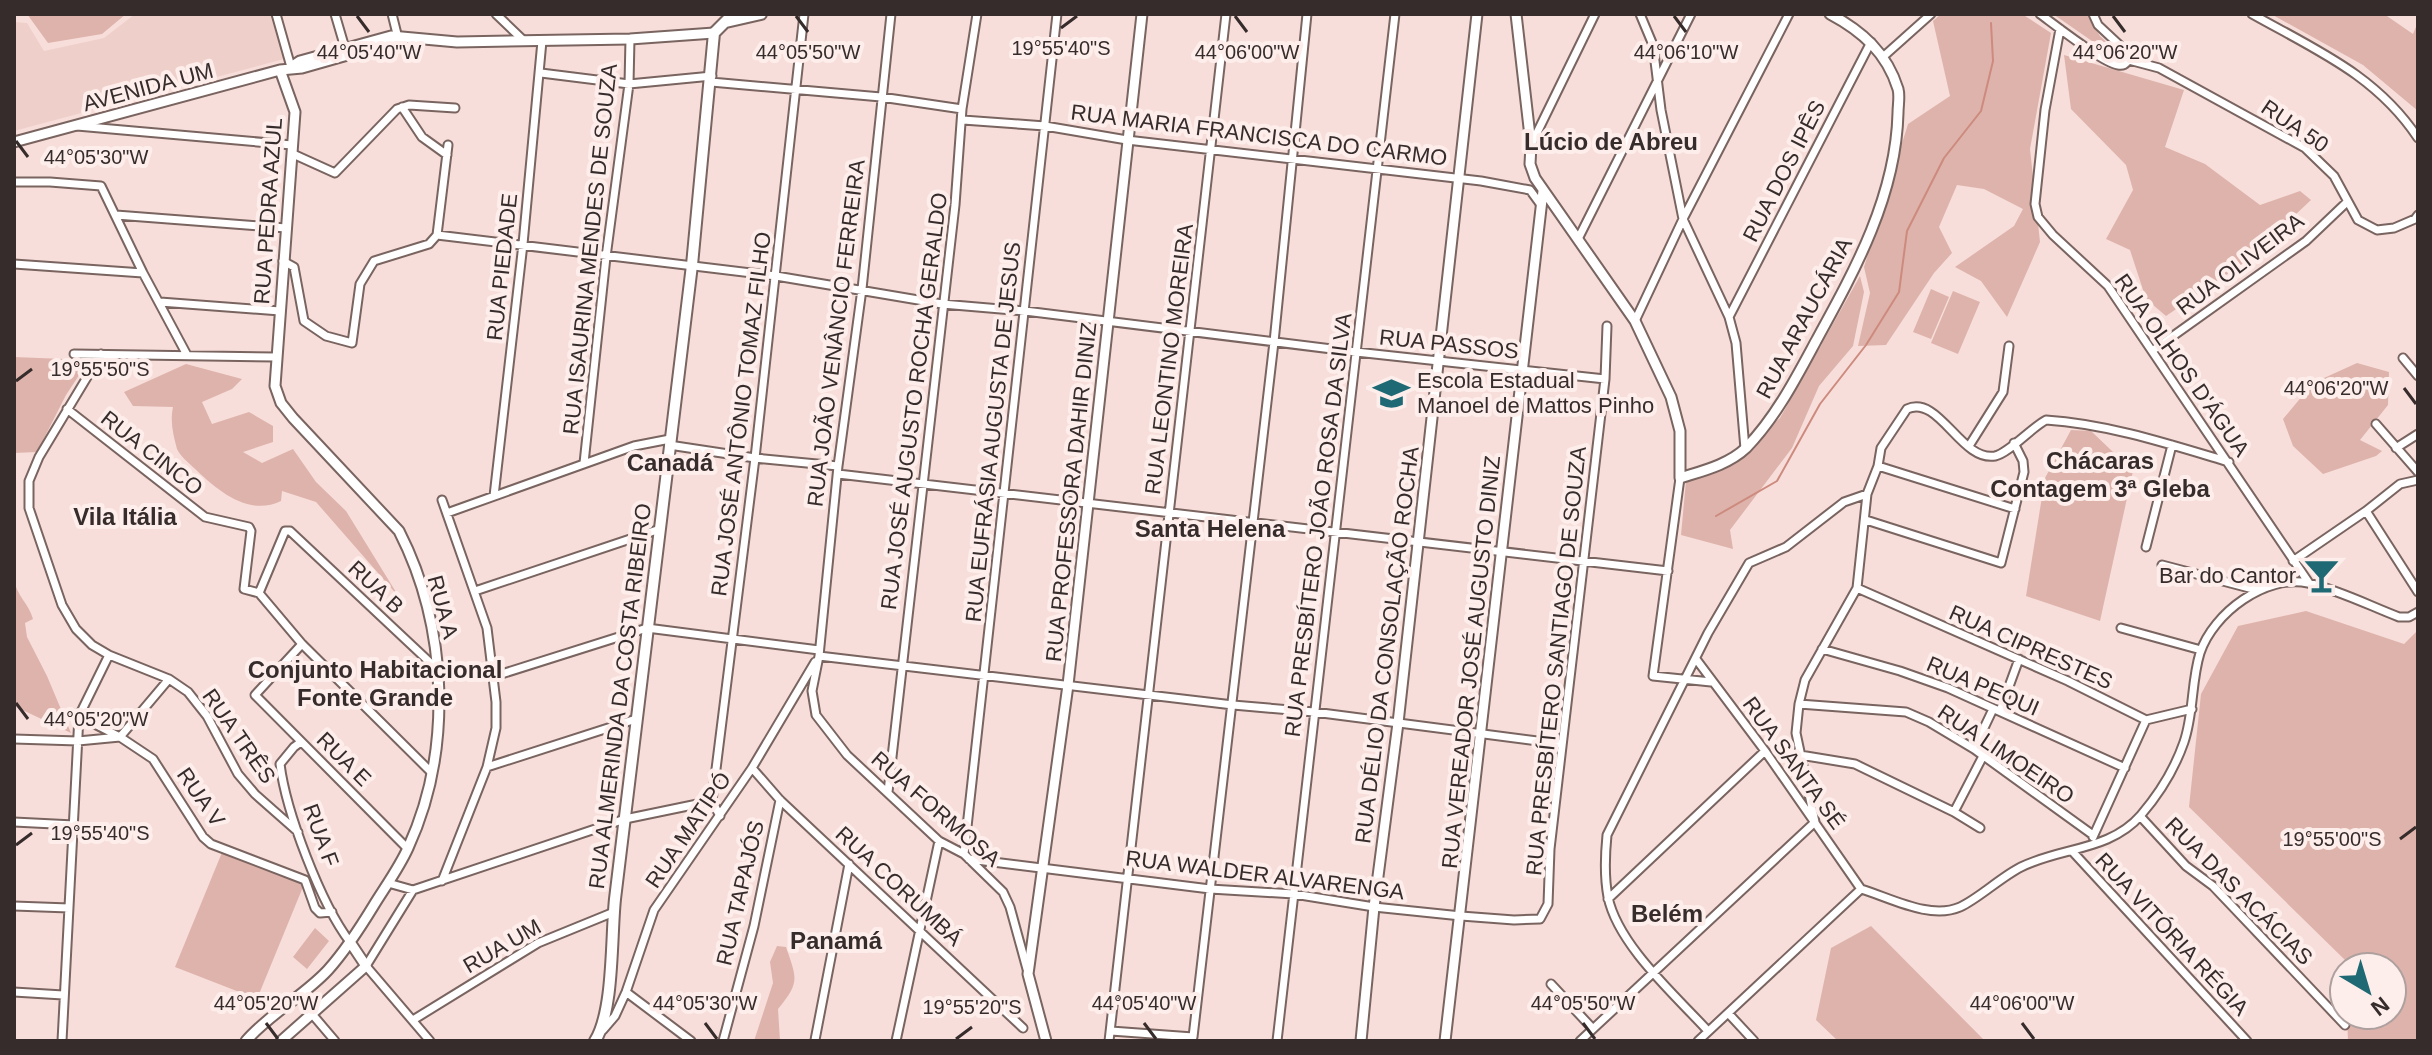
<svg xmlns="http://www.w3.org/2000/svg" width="2432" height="1055" viewBox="0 0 2432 1055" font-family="Helvetica,sans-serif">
  <rect width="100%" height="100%" fill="#f7deda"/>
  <path fill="#efcfc9" d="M135 14H270L284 59 14 131V22L27 23 44 51 104 38Z"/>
  <path fill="#deb3ab" d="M27 14H126L102 34 48 43Z
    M1941 14H2022L2051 33 2030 149 2040 242 2007 317 1981 281 1955 267 2014 226 2023 209 1984 189 1957 185 1939 227 1952 253 1934 273 1886 345 1858 346 1870 293 1864 267 1908 124 1950 96 1933 21Z
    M2053 14H2087L2100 36 2117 52 2115 57Z
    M2271 14H2384L2413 34 2418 22V111L2363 65Z
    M2064 55 2184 90 2165 147 2205 164 2260 205 2300 191 2311 200 2245 262 2166 316 2146 299 2130 250 2106 239 2133 190 2126 165 2071 109Z
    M1860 276 1864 292 1853 346 1819 386 1792 448 1730 530 1733 549 1681 535 1686 481 1723 466 1780 418Z
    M1931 289 1949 297 1931 339 1913 332Z
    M1953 291 1980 302 1958 354 1931 343Z
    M14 357 89 360 66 395 37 452 14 453Z
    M2357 363 2389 372 2388 405 2360 440 2382 451 2376 456 2323 474 2293 446 2283 419 2313 383Z
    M186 364 242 379 232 389 202 402 212 424 249 412 273 426V442L243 452 262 463 293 449 316 482 346 511 399 597 316 502 282 491 281 501C248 517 217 490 194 468 188 462 180 456 177 449 173 434 170 422 173 407L133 406 124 392Z
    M2071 430 2091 431 2133 471 2100 621 2026 596 2045 478Z
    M14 580C17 596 29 604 33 619L25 623 27 637 47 676 71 733 14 706Z
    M2306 611 2404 644 2418 630V1041H2348L2347 1015H2392V967H2346L2345 960 2189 807 2201 694 2238 626Z
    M223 850 305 882 257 999 175 967Z
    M1871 926 1985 1041H1838L1816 1020 1831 948Z
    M315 928 329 941 307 969 293 957Z
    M777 946 786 947C797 979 800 982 778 1009L780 1041H754L773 983 770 962Z"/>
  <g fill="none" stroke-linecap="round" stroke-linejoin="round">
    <path stroke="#cd8a7e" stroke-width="2" d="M1716 516 1777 481 1820 404 1866 345 1899 292 1907 231 1944 158 1981 111 1993 61 1991 23"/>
    <defs>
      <path id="minor" d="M276 14 291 67
        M335 14 345 48
        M392 14 398 38
        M496 14 522 39
        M891 14 862 289 838 466 819 656 812 691 816 715 847 755 939 841 964 854 1003 892 1010 907 1027 969
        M1640 14 1653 45 1661 110 1683 219 1729 317 1736 343 1745 449
        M2040 14C2055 25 2103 63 2118 65 2125 66 2126 63 2129 60
        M2093 14 2098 25 2128 53 2129 60
        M2252 14C2316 50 2376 75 2418 138
        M2060 29 2045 110 2035 204 2038 217 2053 235 2108 286 2309 583
        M1884 56 1931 14
        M2129 60 2159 68 2305 148 2334 176 2358 220 2377 230 2394 228 2415 219 2418 215
        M541 73 629 84 712 76
        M711 82 881 97 962 109
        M402 107 422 137 447 155
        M963 120 1045 126 1127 140 1481 181 1530 190 1541 205
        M77 126 292 145
        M1532 143 1595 14
        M448 145 437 235 776 276 942 304 1025 311 1356 352 1605 379
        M293 154 335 173 397 109 409 105 455 108
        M14 182H50L101 186 143 273 187 355
        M116 215 286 228
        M1578 239 1691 14
        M283 261 294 267 304 321 326 336 352 343 360 284 374 261 429 244 437 235
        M14 264 143 273
        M160 302 280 311
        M1729 317 1871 42
        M1635 321 1683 219 1789 14
        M2152 351 2306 241 2347 202
        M74 354 275 357
        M101 354 39 457 29 481V508L62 605 76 629 92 645 109 655 169 679 188 692 207 716 238 774 255 794 298 832
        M2403 358 2418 376
        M67 409 205 517 249 527 251 531 244 589 259 593
        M2376 424 2418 472
        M669 445 755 458 838 466
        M1969 446 2003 392 2009 346
        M2396 448 2418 434
        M584 463 606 257 629 84 630 39
        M1878 466 2015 509
        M838 474 1668 571
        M1680 478 1653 676 1711 682
        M494 496 523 244 542 41
        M2366 511 2418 592
        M447 513 634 446 670 439
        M1866 520 2001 563 2024 472 2023 461 2014 443
        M2146 547 2172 445
        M2293 561 2366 511 2400 484 2418 480
        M2162 565 2257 590
        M1857 588 2068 681 2146 720 2192 709
        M475 591 660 529
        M2121 628 2201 650
        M302 644 255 695 408 849
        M1822 649 1900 671 1948 688 2125 768
        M819 656 1233 705 1314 712 1561 744
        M1696 659 1765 751 1861 889
        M492 677 647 628 819 650
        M1799 704 1906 712 1929 722 1974 749 2093 835
        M2000 711 2019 659
        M79 716 120 737 153 759 203 837 211 844 305 880 315 908 320 913 332 912
        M14 739 78 741 120 737 169 679
        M301 742 294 747 280 764C286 812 321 904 350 942
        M1974 749 1993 709
        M1800 755 1855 764 1954 812 1980 828
        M487 767 636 719
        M752 768 780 800 1023 1028
        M431 772 302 644 259 593 285 531H290L437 669
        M888 792 955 205 962 109 977 14
        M1954 812 1983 756
        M720 816 712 801 755 458 804 14
        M2140 816 2186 866 2213 886 2345 1025
        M14 822 74 825
        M2093 837 2146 720
        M2072 851 2247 1041
        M964 854 1057 14
        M969 859 1210 889 1294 894 1374 907 1461 916 1514 920 1540 919 1548 904 1550 849 1605 379 1607 326
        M442 881 487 767 496 728V702L487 628 442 500
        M388 883 413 890 625 819 712 801
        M1861 889C1891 898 1930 920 1960 907 1978 899 2001 877 2021 867 2061 847 2110 851 2141 815 2159 794 2175 768 2184 742 2194 713 2191 682 2200 653 2213 613 2266 574 2308 583 2339 590 2370 606 2399 617H2409L2418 612
        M413 890 366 966 430 1041
        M1608 899 1765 751
        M14 906 69 908
        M1551 984 1593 1029
        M14 992 63 995
        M626 992 691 1041
        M1728 1013 1754 1041
        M312 1014 335 1041
        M413 1020 538 943 614 912
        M603 1030 615 1016 626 992 654 910 752 768 815 662
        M1111 1031 1193 1037 1274 342 1307 14
        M1708 1031C1675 995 1618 945 1608 897 1604 876 1605 855 1607 835L1708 633 1749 563 1786 547 1844 502 1867 494
        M815 1040 849 864
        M62 1041 79 716 109 655
        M723 1041 754 926 780 800
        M896 1041 939 841
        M1109 1041 1226 14
        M1277 1041 1395 14
        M1580 1041 1815 822 1796 733 1799 704 1805 680 1857 588 1867 494 1878 466 1881 448 1907 409C1939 394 1961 462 1995 456 2009 453 2031 428 2046 420 2108 424 2169 444 2229 462
        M1698 1041 1861 889"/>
      <path id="tertiary" d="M1516 14 1531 145 1530 164 1535 178 1635 321 1671 397 1680 431V478C1702 471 1728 465 1746 448 1776 417 1796 378 1816 341 1855 270 1896 196 1898 113 1898 105 1900 96 1898 89 1887 53 1862 31 1830 14
        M291 67 300 61 391 36 457 42 630 39 714 33
        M14 142 280 70 302 68 397 41
        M246 1041C269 1014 304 996 328 970 346 950 360 928 374 905 385 887 399 868 408 848 453 750 448 627 399 531L293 418 281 403 275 386 295 112 280 70
        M281 1041 366 966 350 942
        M1046 1041 1028 974 1068 685 1142 14
        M1361 1041 1374 907 1398 723 1477 14
        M1445 1041 1543 191"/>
      <path id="secondary" d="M726 22 761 14
        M595 1041C614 1011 611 937 615 899L692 265 714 33 733 14"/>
    </defs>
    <use href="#minor" stroke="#796460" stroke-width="11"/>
    <use href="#tertiary" stroke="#796460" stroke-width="13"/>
    <use href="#secondary" stroke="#796460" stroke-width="14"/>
    <use href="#minor" stroke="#fff" stroke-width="7"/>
    <use href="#tertiary" stroke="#fff" stroke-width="9"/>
    <use href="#secondary" stroke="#fff" stroke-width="10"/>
  </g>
  <path fill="none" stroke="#362c2b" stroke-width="3" d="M357 16 369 32M796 16 808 32M1235 16 1247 32M1674 16 1686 32M2113 16 2125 32M1061 28 1077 16M16 141 28 157M16 381 32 369M2404 388 2416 404M16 703 28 719M2400 839 2416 827M16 845 32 833M266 1023 278 1039M705 1023 717 1039M1144 1023 1156 1039M1583 1023 1595 1039M2022 1023 2034 1039M956 1039 972 1027"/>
  <defs>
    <symbol id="school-bare" viewBox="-9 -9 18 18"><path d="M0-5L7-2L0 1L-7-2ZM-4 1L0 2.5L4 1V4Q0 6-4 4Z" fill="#1f6974" stroke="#fdeeeb" stroke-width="2.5" paint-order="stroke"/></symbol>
    <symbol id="bar-bare" viewBox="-9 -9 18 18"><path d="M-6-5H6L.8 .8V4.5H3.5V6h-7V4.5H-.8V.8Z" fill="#1f6974" stroke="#fdeeeb" stroke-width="2.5" paint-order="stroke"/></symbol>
  </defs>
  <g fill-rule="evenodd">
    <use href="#school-bare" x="1366" y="368" width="51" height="51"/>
    <use href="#bar-bare" x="2296" y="550" width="51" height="51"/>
  </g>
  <g text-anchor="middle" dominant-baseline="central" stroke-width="8" stroke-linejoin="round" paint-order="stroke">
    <g font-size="22" fill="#362c2b" stroke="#fdeeeb">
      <text transform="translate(148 87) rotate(-15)">AVENIDA UM</text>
      <text transform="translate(2295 126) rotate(34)">RUA 50</text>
      <text transform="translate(1259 135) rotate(7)">RUA MARIA FRANCISCA DO CARMO</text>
      <text transform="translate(1784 171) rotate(-63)">RUA DOS IPÊS</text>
      <text transform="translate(268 211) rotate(-86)">RUA PEDRA AZUL</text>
      <text transform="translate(590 249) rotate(-84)">RUA ISAURINA MENDES DE SOUZA</text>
      <text transform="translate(2240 264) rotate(-37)">RUA OLIVEIRA</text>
      <text transform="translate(502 267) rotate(-84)">RUA PIEDADE</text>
      <text transform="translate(1804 318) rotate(-62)">RUA ARAUCÁRIA</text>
      <text transform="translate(836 333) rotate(-83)">RUA JOÃO VENÂNCIO FERREIRA</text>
      <text transform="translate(1449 344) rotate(6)">RUA PASSOS</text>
      <text transform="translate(1169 359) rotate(-83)">RUA LEONTINO MOREIRA</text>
      <text transform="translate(2182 365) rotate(55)">RUA OLHOS D'ÁGUA</text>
      <text transform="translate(914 401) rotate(-83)">RUA JOSÉ AUGUSTO ROCHA GERALDO</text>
      <text transform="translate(741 414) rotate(-83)">RUA JOSÉ ANTÔNIO TOMAZ FILHO</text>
      <text transform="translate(993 432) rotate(-84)">RUA EUFRÁSIA AUGUSTA DE JESUS</text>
      <text transform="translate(152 453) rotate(38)">RUA CINCO</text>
      <text transform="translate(1071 492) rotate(-84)">RUA PROFESSORA DAHIR DINIZ</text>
      <text transform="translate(1318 525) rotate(-83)">RUA PRESBÍTERO JOÃO ROSA DA SILVA</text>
      <text transform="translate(376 587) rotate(43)">RUA B</text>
      <text transform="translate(443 607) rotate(75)">RUA A</text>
      <text transform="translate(1387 645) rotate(-83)">RUA DÉLIO DA CONSOLAÇÃO ROCHA</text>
      <text transform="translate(2031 647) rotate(24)">RUA CIPRESTES</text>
      <text transform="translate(1556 661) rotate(-84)">RUA PRESBÍTERO SANTIAGO DE SOUZA</text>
      <text transform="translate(1471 662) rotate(-84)">RUA VEREADOR JOSÉ AUGUSTO DINIZ</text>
      <text transform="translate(1983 686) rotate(23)">RUA PEQUI</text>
      <text transform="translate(620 696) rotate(-83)">RUA ALMERINDA DA COSTA RIBEIRO</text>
      <text transform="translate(239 736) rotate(55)">RUA TRÊS</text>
      <text transform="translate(2006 754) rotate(34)">RUA LIMOEIRO</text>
      <text transform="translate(344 759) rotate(45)">RUA E</text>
      <text transform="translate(1794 763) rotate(54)">RUA SANTA SÉ</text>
      <text transform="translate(201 797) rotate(55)">RUA V</text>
      <text transform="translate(936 809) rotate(41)">RUA FORMOSA</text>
      <text transform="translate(688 830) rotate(-56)">RUA MATIPÓ</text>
      <text transform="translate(321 835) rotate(70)">RUA F</text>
      <text transform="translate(1265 875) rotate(7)">RUA WALDER ALVARENGA</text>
      <text transform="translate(899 886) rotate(43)">RUA CORUMBÁ</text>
      <text transform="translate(2239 891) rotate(45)">RUA DAS ACÁCIAS</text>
      <text transform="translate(740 893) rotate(-77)">RUA TAPAJÓS</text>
      <text transform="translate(2172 934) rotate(47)">RUA VITÓRIA RÉGIA</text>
      <text transform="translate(502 946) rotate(-30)">RUA UM</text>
    </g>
    <g font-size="22" fill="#362c2b" stroke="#fdeeeb" text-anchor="start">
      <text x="1417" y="380">Escola Estadual<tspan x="1417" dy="25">Manoel de Mattos Pinho</tspan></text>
      <text x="2296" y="575" text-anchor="end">Bar do Cantor</text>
    </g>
    <g font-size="24" font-weight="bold" fill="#362c2b" stroke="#fdeeeb">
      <text x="1611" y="141">Lúcio de Abreu</text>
      <text x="2100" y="460">Chácaras<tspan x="2100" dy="28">Contagem 3ª Gleba</tspan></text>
      <text x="670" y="462">Canadá</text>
      <text x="125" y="516">Vila Itália</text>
      <text x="1210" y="528">Santa Helena</text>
      <text x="375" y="669">Conjunto Habitacional<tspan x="375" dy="28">Fonte Grande</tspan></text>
      <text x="1667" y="913">Belém</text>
      <text x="836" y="940">Panamá</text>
    </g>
  </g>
  <g font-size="20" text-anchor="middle" fill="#362c2b" stroke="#fdeeeb" stroke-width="8" stroke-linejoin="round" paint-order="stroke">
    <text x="1061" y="55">19°55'40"S</text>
    <text x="369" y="59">44°05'40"W</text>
    <text x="808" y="59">44°05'50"W</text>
    <text x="1247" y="59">44°06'00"W</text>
    <text x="1686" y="59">44°06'10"W</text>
    <text x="2125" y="59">44°06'20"W</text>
    <text x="96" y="164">44°05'30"W</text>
    <text x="100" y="376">19°55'50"S</text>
    <text x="2336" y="395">44°06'20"W</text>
    <text x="96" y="726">44°05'20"W</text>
    <text x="100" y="840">19°55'40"S</text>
    <text x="2332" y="846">19°55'00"S</text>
    <text x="266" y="1010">44°05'20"W</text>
    <text x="705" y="1010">44°05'30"W</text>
    <text x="1144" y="1010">44°05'40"W</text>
    <text x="1583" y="1010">44°05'50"W</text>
    <text x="2022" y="1010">44°06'00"W</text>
    <text x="972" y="1014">19°55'20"S</text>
  </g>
  <rect width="2432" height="1055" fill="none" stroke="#362c2b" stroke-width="32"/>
  <g transform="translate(2368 991) rotate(142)"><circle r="38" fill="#fdeeeb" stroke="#ada09e" stroke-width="2"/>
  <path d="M0-6L14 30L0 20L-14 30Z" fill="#1f6974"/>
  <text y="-12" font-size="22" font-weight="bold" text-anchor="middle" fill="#362c2b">N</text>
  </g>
</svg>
